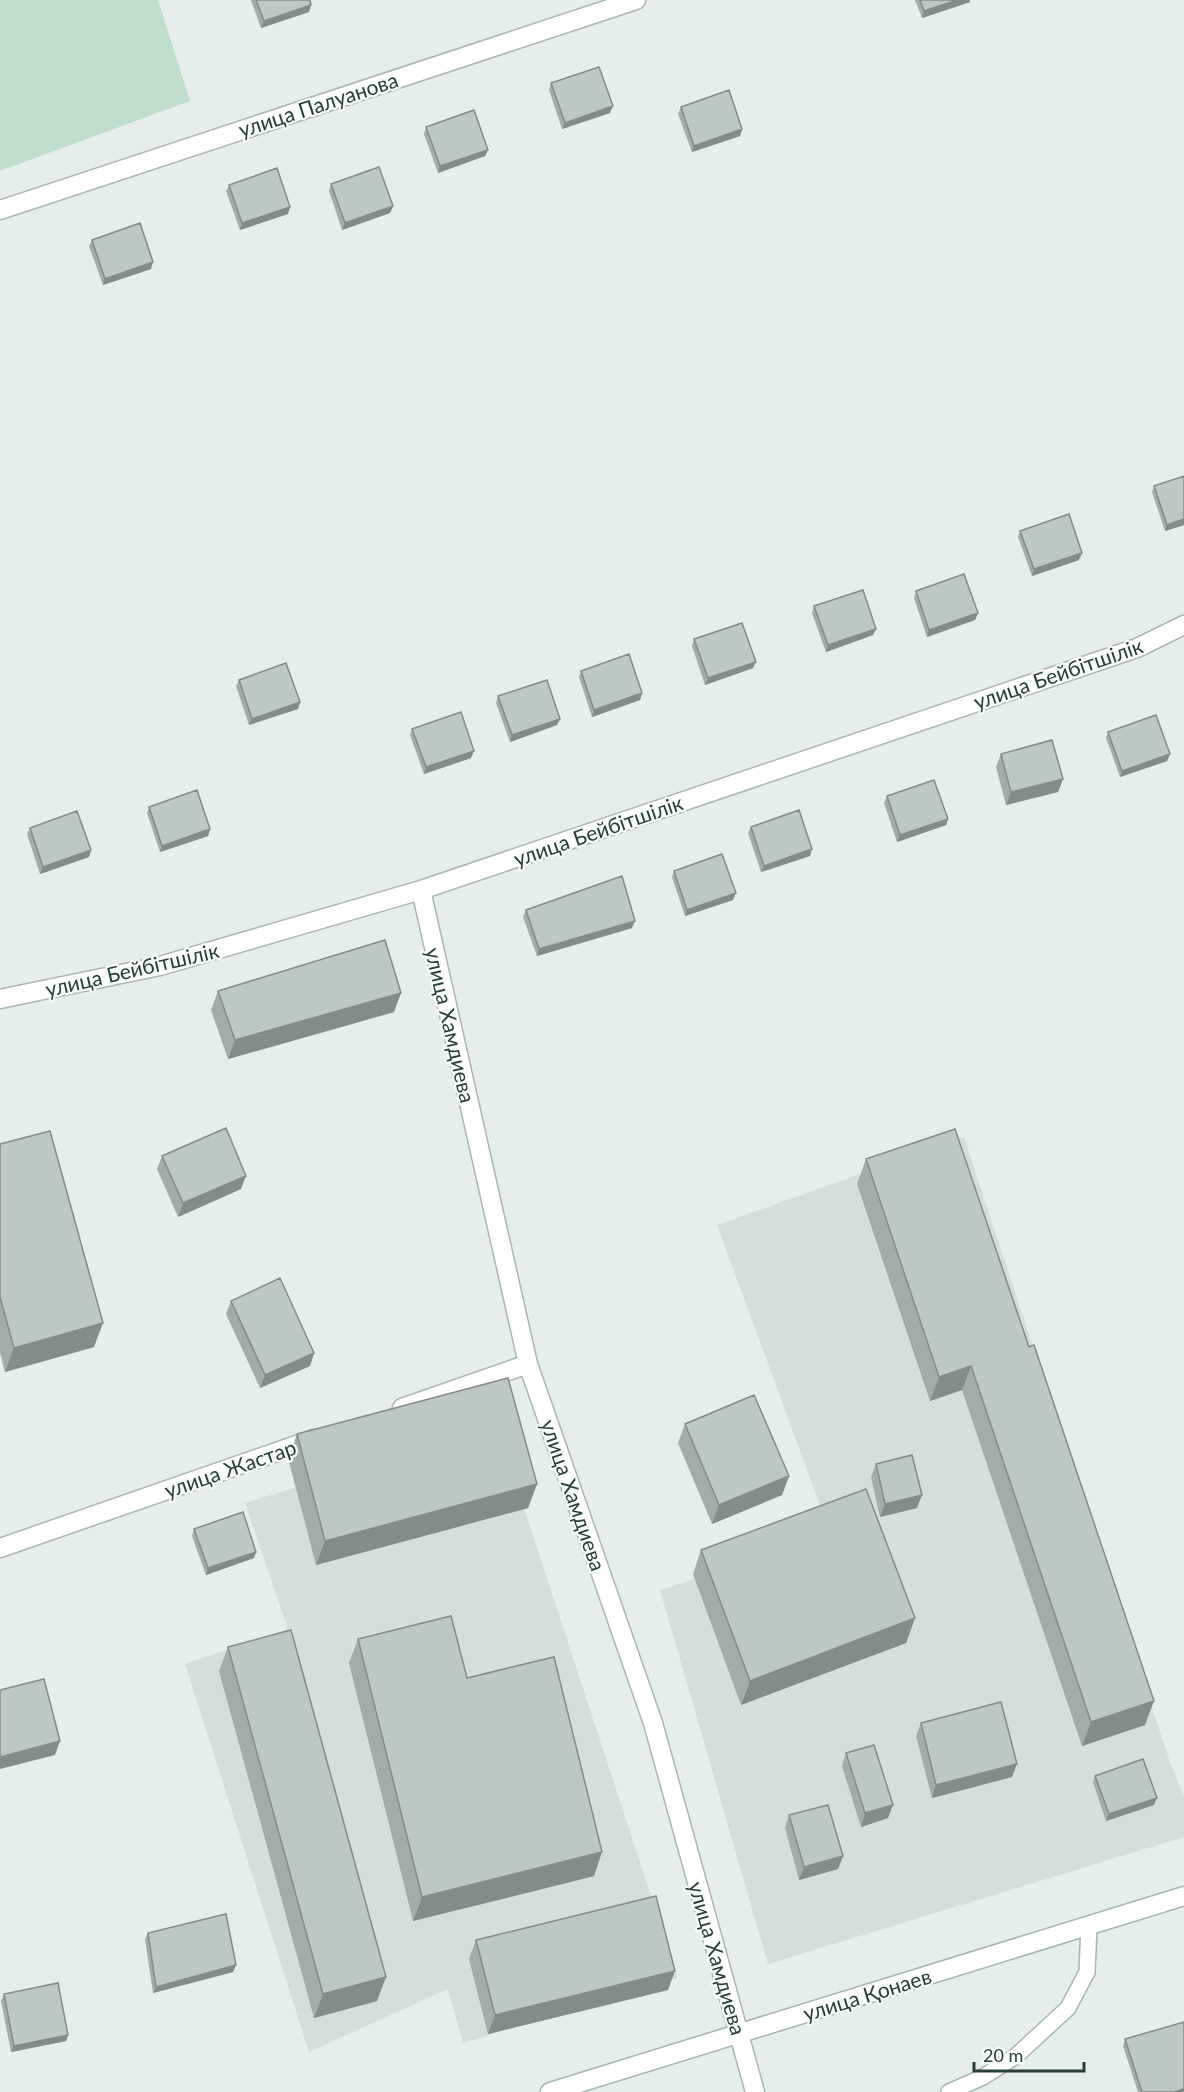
<svg xmlns="http://www.w3.org/2000/svg" width="1184" height="2092" viewBox="0 0 1184 2092" font-family="Lato,sans-serif">
  <rect width="100%" height="100%" fill="#e6eeeb"/>
  <path fill="#d4dedb" d="M964 1137 1170 1762 1184 1797V1837L768 1964 660 1590 831 1535 717 1225Z
    M497 1426 678 1978 463 2043 448 1989 309 2052 185 1664 288 1629 245 1503Z"/>
  <path fill="#c1ddcc" d="M0 0H158L190 101 0 171Z"/>
  <g fill="none" stroke-linecap="round" stroke-linejoin="round">
    <defs>
      <path id="lane" d="M949 2092 983 2077 1016 2056 1068 2008 1087 1972 1089 1925"/>
      <path id="street" d="M0 210 636 0
        M421 890 528 1364 653 1723 755 2092
        M0 999 160 966 421 890 1137 648 1184 625
        M402 1408 528 1364
        M0 1548 314 1439"/>
      <path id="secondary" d="M550 2092 1184 1896"/>
    </defs>
    <use href="#lane" stroke="#a9b6b3" stroke-width="18"/>
    <use href="#street" stroke="#a9b6b3" stroke-width="21"/>
    <use href="#secondary" stroke="#a2b6b1" stroke-width="21"/>
    <use href="#lane" stroke="#fff" stroke-width="15"/>
    <use href="#street" stroke="#fff" stroke-width="18"/>
    <use href="#secondary" stroke="#fff" stroke-width="18"/>
  </g>
  <path fill="#a2aca9" d="M251 0H310L309 12 261 28Z
    M915 0H970V2L922 18Z
    M551 83 610 113 562 129 549 90Z
    M681 107 742 129 740 136 692 152 678 114Z
    M426 127 488 150 485 156 438 173 424 134Z
    M331 184 393 206 390 213 342 230 329 191Z
    M229 185 288 214 240 230 226 191Z
    M92 240 151 269 103 285 89 246Z
    M1154 486 1184 525 1165 531 1152 492Z
    M1020 531 1079 560 1032 576 1018 537Z
    M916 591 978 613 975 620 927 637 914 598Z
    M814 606 873 635 826 652 812 613Z
    M694 639 753 668 705 685 692 646Z
    M581 671 642 693 640 700 592 717 579 677Z
    M239 680 300 702 298 709 249 725 236 686Z
    M498 696 560 719 557 725 510 742 496 703Z
    M412 729 471 758 424 774 410 735Z
    M1108 732 1170 754 1167 761 1120 777 1106 738Z
    M1001 754 1063 779 1058 792 1006 805 996 767Z
    M887 796 948 819 946 825 897 842 884 803Z
    M149 807 210 829 208 836 160 852 147 813Z
    M751 827 812 849 810 856 761 872 748 833Z
    M30 828 91 850 89 857 40 874 27 834Z
    M674 871 733 900 685 916 672 877Z
    M526 910 632 928 537 956 523 917Z
    M218 991 394 1012 228 1059 211 1010Z
    M955 1129 1145 1725 1082 1746 962 1390 930 1401 857 1184 866 1159Z
    M0 1144 94 1347 5 1372 0 1353Z
    M162 1156 241 1189 178 1217 157 1169Z
    M231 1301 314 1353 310 1366 260 1388 226 1314Z
    M685 1424 789 1476 782 1495 712 1524 678 1443Z
    M297 1434 537 1484 528 1508 316 1565 288 1458Z
    M876 1464 917 1508 880 1517 871 1477Z
    M194 1529 256 1552 254 1558 206 1575 192 1536Z
    M701 1550 915 1618 906 1643 741 1705 693 1574Z
    M358 1639 594 1876 413 1921 349 1663Z
    M228 1647 377 2001 314 2018 219 1671Z
    M921 1723 1012 1777 932 1798 916 1736Z
    M846 1753 888 1818 861 1827 842 1766Z
    M1095 1776 1154 1805 1106 1821 1093 1782Z
    M789 1815 843 1856 838 1869 799 1880 785 1828Z
    M148 1933 233 1972 153 1993 145 1939Z
    M476 1940 668 1990 488 2034 469 1959Z
    M4 1994 68 2035 66 2041 11 2052 1 2001Z
    M1125 2039 1184 2092H1138L1123 2046Z"/>
  <path fill="#848c8a" d="M957 0H970V2L922 18 924 11Z
    M311 5 309 12 261 28 264 21Z
    M613 106 610 113 562 129 565 123Z
    M742 129 740 136 692 152 694 146Z
    M488 150 485 156 438 173 440 166Z
    M393 206 390 213 342 230 345 223Z
    M290 207 288 214 240 230 242 223Z
    M153 262 151 269 103 285 105 279Z
    M1184 519V525L1165 531 1167 525Z
    M1082 553 1079 560 1032 576 1034 569Z
    M978 613 975 620 927 637 929 630Z
    M876 629 873 635 826 652 828 645Z
    M756 662 753 668 705 685 708 678Z
    M642 693 640 700 592 717 594 710Z
    M300 702 298 709 249 725 252 719Z
    M560 719 557 725 510 742 512 735Z
    M474 751 471 758 424 774 426 767Z
    M1170 754 1167 761 1120 777 1122 771Z
    M1063 779 1058 792 1006 805 1011 792Z
    M948 819 946 825 897 842 900 835Z
    M210 829 208 836 160 852 162 846Z
    M812 849 810 856 761 872 764 866Z
    M91 850 89 857 40 874 43 867Z
    M736 893 733 900 685 916 687 910Z
    M635 921 632 928 537 956 539 949Z
    M401 993 394 1012 228 1059 235 1040Z
    M246 1176 241 1189 178 1217 183 1203Z
    M103 1323 94 1347 5 1372 14 1348Z
    M314 1353 310 1366 260 1388 265 1375Z
    M971 1366 962 1390 930 1401 939 1377Z
    M789 1476 782 1495 712 1524 719 1505Z
    M537 1484 528 1508 316 1565 325 1541Z
    M922 1495 917 1508 880 1517 885 1504Z
    M256 1552 254 1558 206 1575 208 1568Z
    M915 1618 906 1643 741 1705 750 1681Z
    M1154 1701 1145 1725 1082 1746 1091 1722Z
    M60 1741 55 1755 0 1769V1757Z
    M1017 1764 1012 1777 932 1798 936 1785Z
    M1157 1798 1154 1805 1106 1821 1109 1814Z
    M893 1805 888 1818 861 1827 865 1813Z
    M602 1852 594 1876 413 1921 422 1897Z
    M843 1856 838 1869 799 1880 804 1867Z
    M236 1965 233 1972 153 1993 156 1987Z
    M675 1971 668 1990 488 2034 495 2015Z
    M386 1977 377 2001 314 2018 323 1994Z
    M68 2035 66 2041 11 2052 14 2046Z
    M1184 2089V2092H1174Z"/>
  <path fill="#bcc8c5" stroke="#848c8a" stroke-width="1.5" d="M256 0H310L311 5 264 21Z
    M920 0H957L924 11Z
    M599 67 613 106 565 123 551 83Z
    M729 90 742 129 694 146 681 107Z
    M474 110 488 150 440 166 426 127Z
    M379 167 393 206 345 223 331 184Z
    M277 168 290 207 242 223 229 185Z
    M140 223 153 262 105 279 92 240Z
    M1184 476V519L1167 525 1154 486Z
    M1069 514 1082 553 1034 569 1020 531Z
    M964 574 978 613 929 630 916 591Z
    M863 590 876 629 828 645 814 606Z
    M742 623 756 662 708 678 694 639Z
    M629 654 642 693 594 710 581 671Z
    M286 663 300 702 252 719 239 680Z
    M547 680 560 719 512 735 498 696Z
    M461 712 474 751 426 767 412 729Z
    M1156 715 1170 754 1122 771 1108 732Z
    M1052 740 1063 779 1011 792 1001 754Z
    M934 780 948 819 900 835 887 796Z
    M197 790 210 829 162 846 149 807Z
    M799 810 812 849 764 866 751 827Z
    M77 811 91 850 43 867 30 828Z
    M722 854 736 893 687 910 674 871Z
    M622 876 635 921 539 949 526 910Z
    M385 940 401 993 235 1040 218 991Z
    M226 1128 246 1176 183 1203 162 1156Z
    M955 1129 1029 1347 1034 1345 1154 1701 1091 1722 971 1366 939 1377 866 1159Z
    M50 1131 103 1323 14 1348 0 1297V1144Z
    M280 1278 314 1353 265 1375 231 1301Z
    M508 1378 537 1484 325 1541 297 1434Z
    M754 1395 789 1476 719 1505 685 1424Z
    M912 1455 922 1495 885 1504 876 1464Z
    M866 1489 915 1618 750 1681 701 1550Z
    M243 1512 256 1552 208 1568 194 1529Z
    M451 1616 467 1678 554 1657 602 1852 422 1897 358 1639Z
    M291 1630 386 1977 323 1994 228 1647Z
    M44 1679 60 1741 0 1757V1690Z
    M1001 1702 1017 1764 936 1785 921 1723Z
    M874 1745 893 1805 865 1813 846 1753Z
    M1143 1759 1157 1798 1109 1814 1095 1776Z
    M828 1805 843 1856 804 1867 789 1815Z
    M656 1896 675 1971 495 2015 476 1940Z
    M226 1914 236 1965 156 1987 148 1933Z
    M58 1983 68 2035 14 2046 4 1994Z
    M1184 2022V2089L1174 2092H1142L1125 2039Z"/>
  <g text-anchor="middle" dominant-baseline="central" stroke-width="4.5" stroke-linejoin="round" paint-order="stroke">
    <g font-size="21" fill="#263f3b" stroke="#f7faf9">
      <text transform="translate(318 104) rotate(-18)">улица Палуанова</text>
      <text transform="translate(1058 673) rotate(-19)">улица Бейбітшілік</text>
      <text transform="translate(598 830) rotate(-19)">улица Бейбітшілік</text>
      <text transform="translate(132 969) rotate(-13)">улица Бейбітшілік</text>
      <text transform="translate(451 1025) rotate(77)">улица Хамдиева</text>
      <text transform="translate(230 1468) rotate(-19)">улица Жастар</text>
      <text transform="translate(574 1495) rotate(71)">улица Хамдиева</text>
      <text transform="translate(718 1958) rotate(74)">улица Хамдиева</text>
      <text transform="translate(867 1994) rotate(-17)">улица Қонаев</text>
    </g>
  </g>
  <path d="M974 2062v9h110v-9" fill="none" stroke="#263f3b" stroke-width="3"/>
  <text x="983" y="2062" font-size="18" fill="#263f3b" stroke="#f7faf9" stroke-width="4.5" paint-order="stroke">20 m</text>
</svg>
